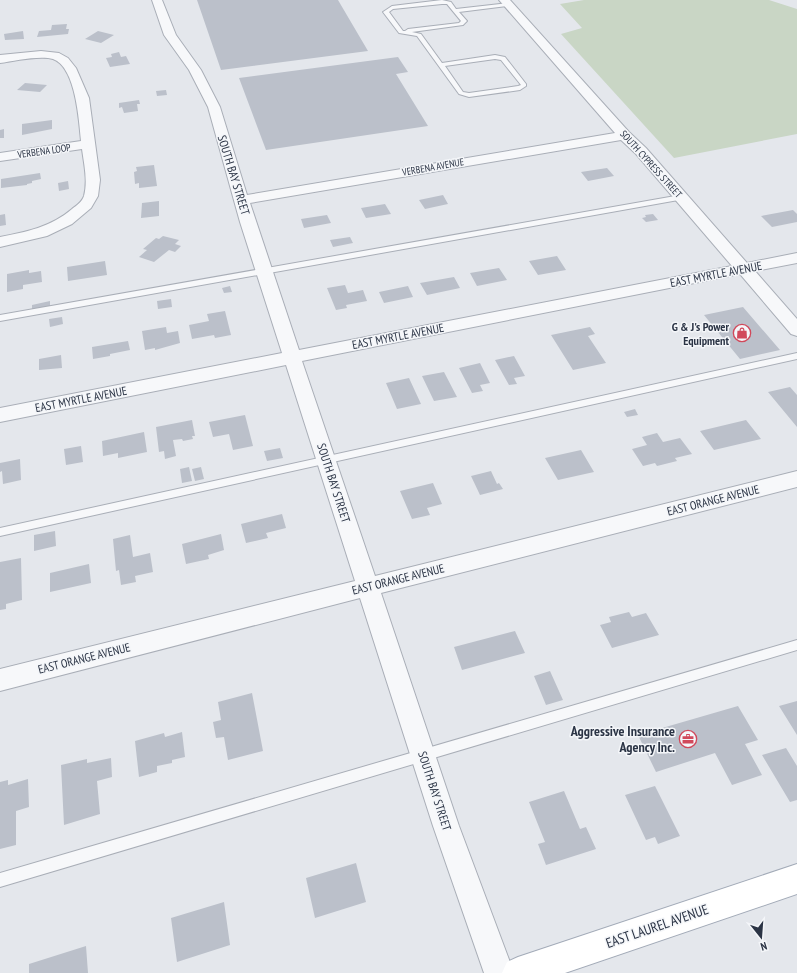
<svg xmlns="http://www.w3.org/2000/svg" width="797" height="973" viewBox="0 0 797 973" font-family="'PT Sans Narrow',sans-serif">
  <rect width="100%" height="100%" fill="#e4e7ec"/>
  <path fill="#c9d6c5" d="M584 0H769L797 9V134L674 158 561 34 582 28 560 4Z"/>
  <path fill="#bbc0ca" d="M197 0H338L368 51 221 70Z
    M67 24 66 29H69L68 34 37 37 39 31 51 30 52 25Z
    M23 31 24 39 5 40 4 34Z
    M98 31 114 35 101 43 85 39Z
    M119 52 121 57 126 56 130 64 110 67 106 58 112 57 111 54Z
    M398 57 408 72 396 74 428 126 266 150 239 78Z
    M25 83 47 85 40 92 17 90Z
    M166 90 167 95 157 96 156 91Z
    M139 100 140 104H137L138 111 124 113 122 107 119 108V103Z
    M52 120V129L22 135V124Z
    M4 129V138H0V130Z
    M154 165 157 186 139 188V183L135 184 134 172 137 171 136 167Z
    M607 168 614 176 588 181 581 172Z
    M40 173 41 179 32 181V183L27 184V185L1 188V179Z
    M68 181 69 189 59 191 58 183Z
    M443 195 448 204 425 209 419 200Z
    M159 201V216L141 218 142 203Z
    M385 204 391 214 366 218 361 208Z
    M793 210 797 214V222L772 227 761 216Z
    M5 214 6 225 0 226V215Z
    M653 214 658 220 646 222 642 218 646 217 645 215Z
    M327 215 331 223 304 228 301 219Z
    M163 236 179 240 175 244 181 246 175 252 169 250 154 262 139 257 147 250 143 249 156 238 159 239Z
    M350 237 353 243 333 247 330 240Z
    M557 256 566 270 538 275 529 261Z
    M105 261 107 275 68 281 67 267Z
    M499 268 507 280 477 286 470 273Z
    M29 270V273L41 271 42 282 23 285V289L7 292V274Z
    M454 277 460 288 427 295 420 283Z
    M345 285 348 293 363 290 367 301 346 305 347 308 336 310 327 288Z
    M230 286 232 292 224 293 222 288Z
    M408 286 413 297 384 303 379 292Z
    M171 299 172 307 158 309 157 301Z
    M50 301V307L32 310V305Z
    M743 307 780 350 740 359 704 315Z
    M225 311 231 335 215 338 214 335 192 339 189 325 209 321 207 314Z
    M62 317 63 324 50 327 49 319Z
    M166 327 167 333 178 331 180 343 155 350V348L145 350 142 331Z
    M590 327 595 334 588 336 606 363 573 370 551 335Z
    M128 341 130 350 110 354V356L93 359 92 347Z
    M61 355 62 368 39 370V359Z
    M514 356 525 376 514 378 517 384 509 385 495 360Z
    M480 363 490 383 480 385 483 391 472 393 459 368Z
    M444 372 457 397 434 401 422 376Z
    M409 378 421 404 397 409 386 383Z
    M790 387 797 395V427L768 392Z
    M635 409 638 415 627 417 624 412Z
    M245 415 253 446 233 450 229 434 213 437 209 422Z
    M192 420 195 436H192L193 439 183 441 182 439 173 440 176 456 165 459 164 451 159 452 156 427Z
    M746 420 761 439 714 450 700 431Z
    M144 432 147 452 118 458V453L103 456 102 441Z
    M657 433 663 442 680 438 692 454 675 458 677 461 657 466 655 463 643 466 632 449 647 445 642 437Z
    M81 446 83 462 66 465 64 449Z
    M280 448 283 458 267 461 264 451Z
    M581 450 594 472 558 480 545 458Z
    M20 459 21 480 3 484 2 471 0 472V463Z
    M189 467 192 481 182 483 180 469Z
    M201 467 204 479 195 481 192 469Z
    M491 471 497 484 499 483 503 489 480 495 471 476Z
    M433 483 442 504 427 508 430 515 412 519 400 491Z
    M282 514 286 528 266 533 268 538 246 543 241 524Z
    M55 531 56 546 34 551V535Z
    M221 534 224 550 208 555 209 559 186 564 182 544Z
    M130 535 133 557 150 553 153 572 135 576 136 582 121 585 119 570 116 571 113 539Z
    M21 558 22 600 6 604V609L0 610V562Z
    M89 564 91 583 50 592V573Z
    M629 612 632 617 646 613 659 635 612 648 600 625 611 622 609 617Z
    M515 631 525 653 462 670 454 647Z
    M550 671 563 700 546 705 534 676Z
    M252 693 263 751 228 760 224 737 216 738 213 722 221 720 218 702Z
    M797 701V735L779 706Z
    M738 706 758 740 745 744 762 775 732 785 715 753 656 772 638 735Z
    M182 732 185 757 172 760V763L157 766V772L139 777 135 741 164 733 165 737Z
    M786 748 797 766V800L790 802 762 755Z
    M111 758 112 777 97 781 100 814 64 825 61 765 87 759V763Z
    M28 779 29 807 16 811V845L0 849V782L8 780V785Z
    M655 786 680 836 658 844 655 837 646 840 625 795Z
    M564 791 580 829 586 827 596 849 546 865 538 844 545 842 529 802Z
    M356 863 366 902 315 918 306 878Z
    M224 902 230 945 177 962 171 918Z
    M86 946 88 973H29V964Z"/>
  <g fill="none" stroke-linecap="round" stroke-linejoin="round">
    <defs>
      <path id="lane" d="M442 0 451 2 456 9 509 3 510 4 507 6 459 12 467 21 463 25 412 32 421 34 442 63 495 55 505 57 526 84V86L520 90 469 97 459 94 417 36 399 33 383 12 392 6ZM442 4H447L461 21 459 23 408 29 405 31H403L389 12 393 9ZM495 59 501 60 521 85 518 86 469 93 463 92 445 66Z
        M681 195H684V199L0 321V315Z
        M797 353V359L0 536V528Z
        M797 640V650L0 887V873Z"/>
      <path id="street" d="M152 0H162L176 35 201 70 220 107 247 195 615 133 499 0H510L629 132 646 148 747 263 797 253V263L755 271 797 319V336L791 334 740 274 302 361 375 576 797 471V487L381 593 459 826 514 973H484L433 826 360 598 0 691V669L355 581 286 365 0 422V408L282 353 240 222 208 107 189 70 164 35ZM621 140 636 154 732 266 299 350 250 203Z
        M41 51 59 53 68 58 76 68 89 98 100 180 98 196 91 208 72 224 47 236 0 247V237C26 232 51 227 72 209 77 205 82 202 84 196 88 181 84 164 82 149L0 161V153L81 141C79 121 76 67 53 59 40 55 14 61 0 63V55Z"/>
      <path id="primary" d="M797 864V894L565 973H502L507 962 518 957Z"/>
    </defs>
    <use href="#lane" stroke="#a9aeb7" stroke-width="2"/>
    <use href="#street" stroke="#a9aeb7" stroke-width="2"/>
    <use href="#primary" stroke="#a3abb8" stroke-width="2"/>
    <use href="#lane" fill="#f7f8fa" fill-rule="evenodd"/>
    <use href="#street" fill="#f7f8fa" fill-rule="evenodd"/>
    <use href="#primary" fill="#fff" fill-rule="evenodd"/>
  </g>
  <defs>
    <symbol id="shop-ring" viewBox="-11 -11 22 22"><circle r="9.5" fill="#f4f6f9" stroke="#d1495b" stroke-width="1.5"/><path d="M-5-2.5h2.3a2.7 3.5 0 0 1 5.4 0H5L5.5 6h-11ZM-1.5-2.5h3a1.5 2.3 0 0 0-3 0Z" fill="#d1495b"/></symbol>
    <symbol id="office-ring" viewBox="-11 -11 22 22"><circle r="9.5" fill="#f4f6f9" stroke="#d1495b" stroke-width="1.5"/><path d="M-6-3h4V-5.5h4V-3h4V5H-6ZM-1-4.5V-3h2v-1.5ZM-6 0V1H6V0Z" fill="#d1495b"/></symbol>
  </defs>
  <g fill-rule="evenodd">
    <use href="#shop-ring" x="732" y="323" width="20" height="20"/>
    <use href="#office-ring" x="678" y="729" width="20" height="20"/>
  </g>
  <g text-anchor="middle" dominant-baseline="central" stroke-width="3" stroke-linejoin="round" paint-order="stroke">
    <g font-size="10" fill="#2b3445" stroke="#f4f6f9">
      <text transform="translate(44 151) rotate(-8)">VERBENA LOOP</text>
      <text transform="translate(651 164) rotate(48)">SOUTH CYPRESS STREET</text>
      <text transform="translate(433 167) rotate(-10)">VERBENA AVENUE</text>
    </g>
    <g font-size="12" fill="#2b3445" stroke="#f4f6f9">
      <text transform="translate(234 175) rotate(73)">SOUTH BAY STREET</text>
      <text transform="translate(716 274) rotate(-11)">EAST MYRTLE AVENUE</text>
      <text transform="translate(398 336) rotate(-11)">EAST MYRTLE AVENUE</text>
      <text transform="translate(81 399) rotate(-11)">EAST MYRTLE AVENUE</text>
      <text transform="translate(334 483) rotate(72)">SOUTH BAY STREET</text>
      <text transform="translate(713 500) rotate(-14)">EAST ORANGE AVENUE</text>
      <text transform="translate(398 579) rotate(-14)">EAST ORANGE AVENUE</text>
      <text transform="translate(84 658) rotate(-14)">EAST ORANGE AVENUE</text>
      <text transform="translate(435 791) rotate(72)">SOUTH BAY STREET</text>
    </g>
    <g font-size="12" font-weight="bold" fill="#2b3445" stroke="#f4f6f9" text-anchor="end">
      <text x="729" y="326">G &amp; J's Power<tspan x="729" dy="14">Equipment</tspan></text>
    </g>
    <g font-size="14" font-weight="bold" fill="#2b3445" stroke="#f4f6f9" text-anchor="end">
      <text x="675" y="731">Aggressive Insurance<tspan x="675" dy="16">Agency Inc.</tspan></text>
    </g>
    <g font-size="14" fill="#2b3445" stroke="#f4f6f9">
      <text transform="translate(657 926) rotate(-19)">EAST LAUREL AVENUE</text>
    </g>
  </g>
  <g transform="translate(761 937) rotate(163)" stroke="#f4f6f9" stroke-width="3" paint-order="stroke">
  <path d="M0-3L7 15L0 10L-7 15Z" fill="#2b3445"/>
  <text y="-6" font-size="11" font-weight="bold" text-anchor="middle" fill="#2b3445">N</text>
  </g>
</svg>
